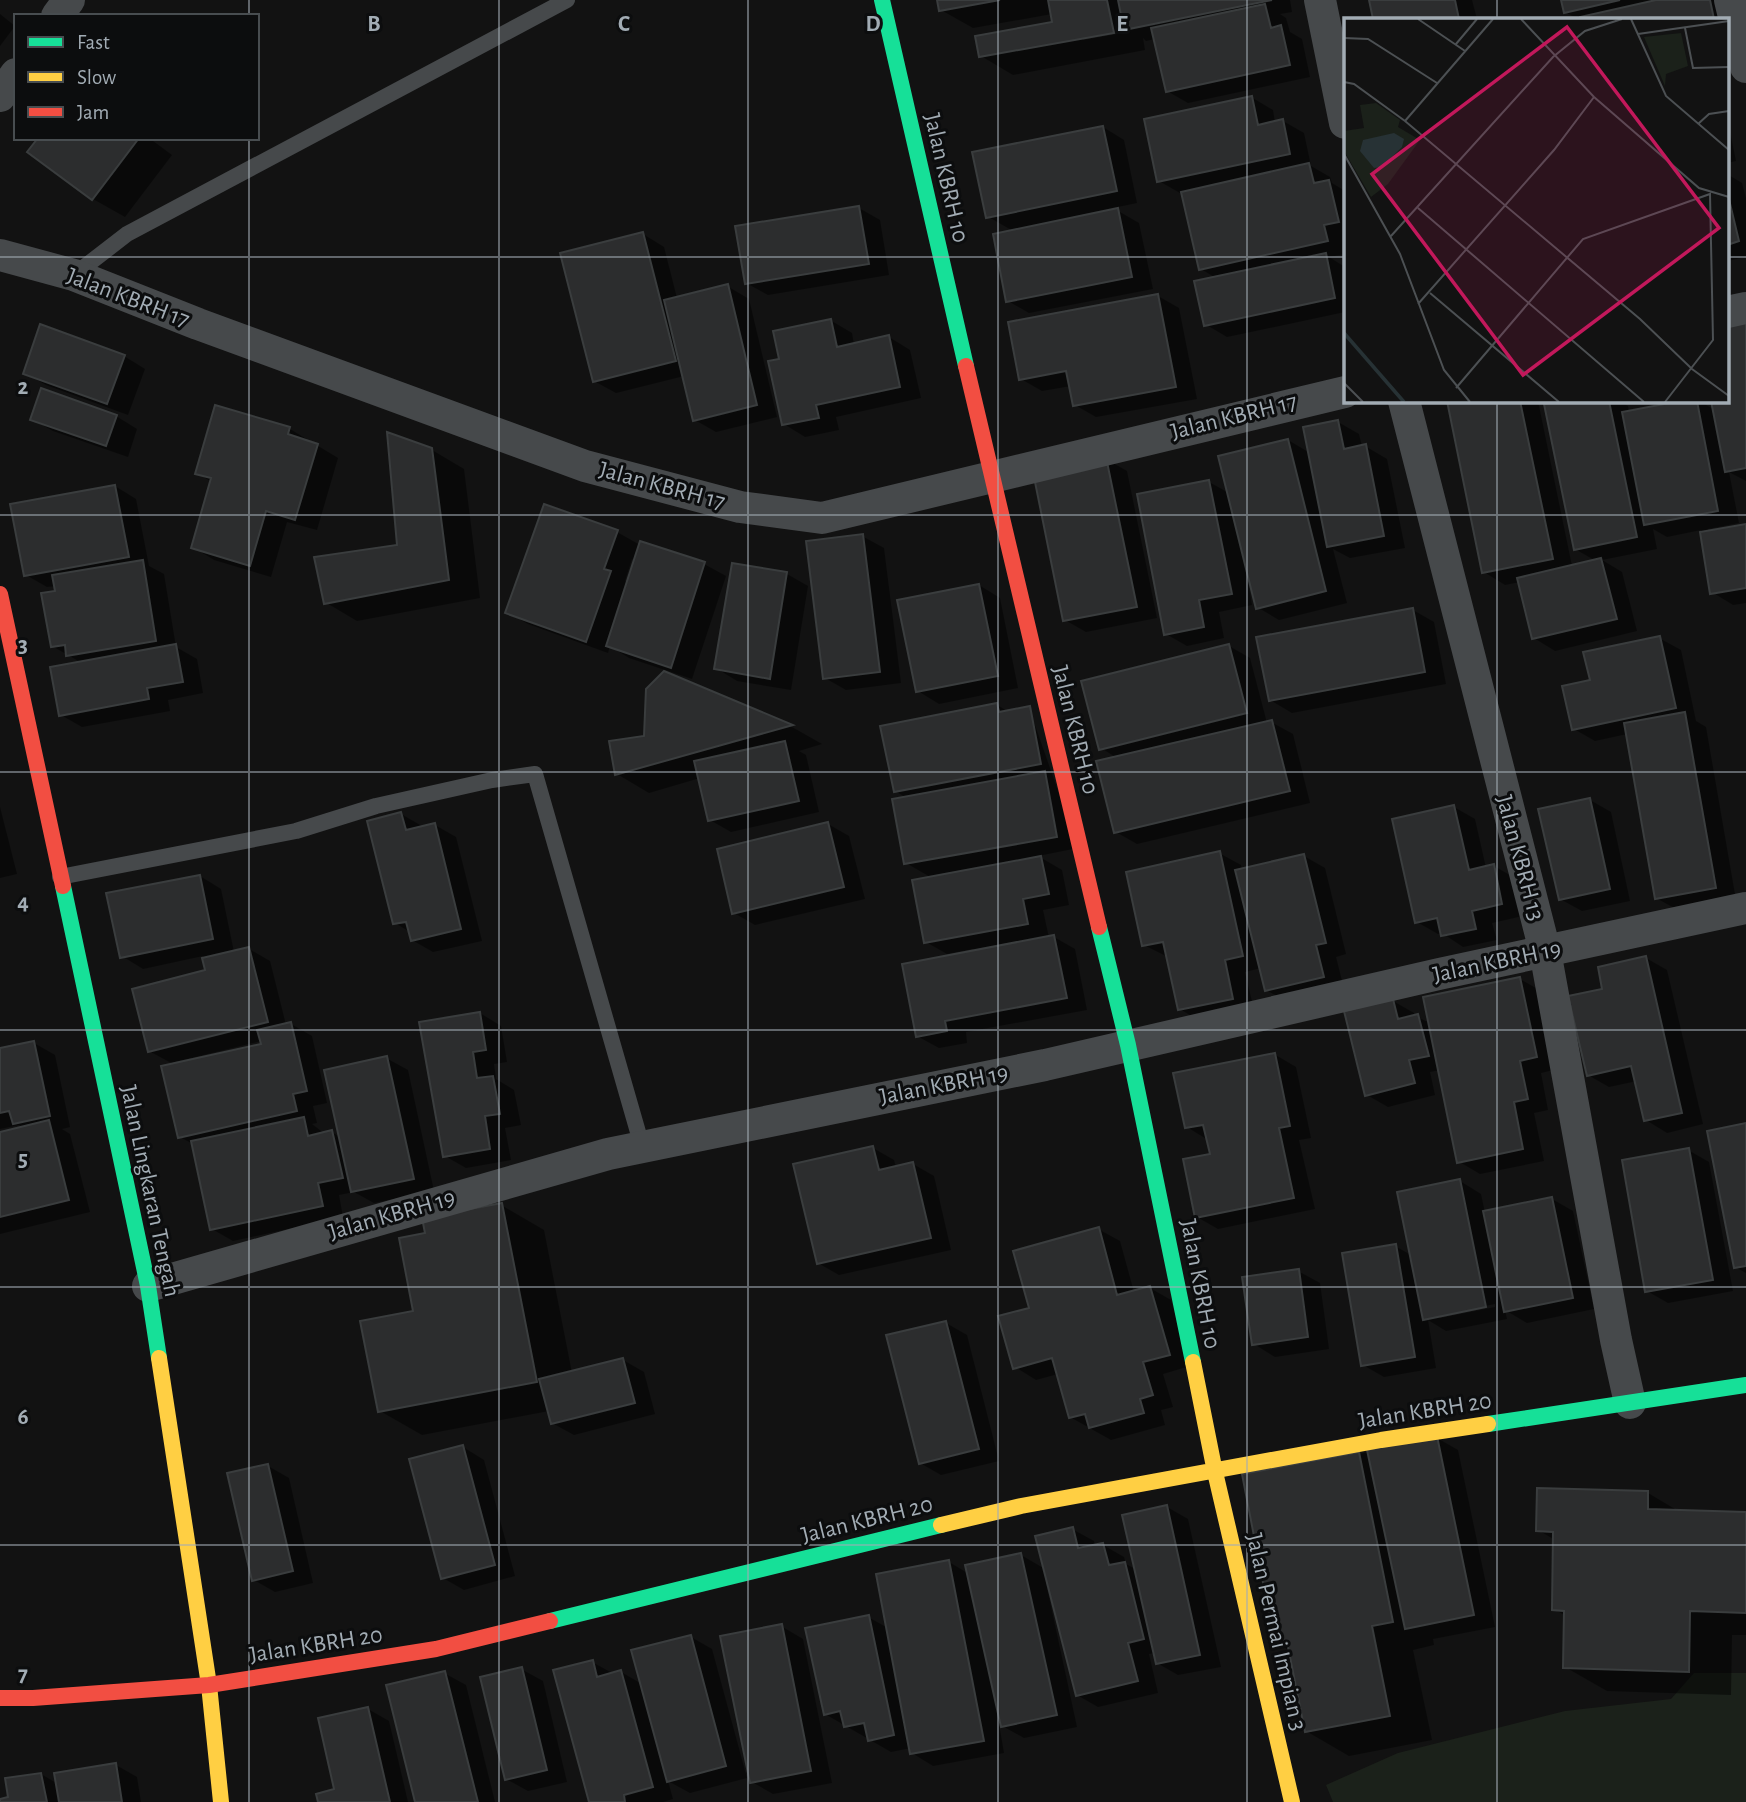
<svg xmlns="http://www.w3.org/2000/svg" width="1746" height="1802" viewBox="0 0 1746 1802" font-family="'Alegreya Sans',sans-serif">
  <rect width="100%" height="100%" fill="#121212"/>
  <path fill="#1b211a" d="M1694 1673H1746V1802H1333L1326 1785 1398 1753 1565 1711 1671 1699Z"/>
  <path fill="#0007" fill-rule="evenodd" d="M939 0H1290L1292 12 1280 14 1286 18 1290 32 1302 39 1310 77 1188 103 1167 91 1155 39 1146 41 1143 38 1145 50 1013 75 981 56 1054 23 1052 14 973 28 941 10ZM1122 29V33L1083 40V36Z
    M1371 0H1472L1477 19H1375Z
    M1562 0H1724L1743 64 1727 68V19H1578L1565 12Z
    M0 14 15 26 0 46Z
    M1251 97 1273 110 1275 123 1283 121 1304 133 1311 166 1330 177 1332 183 1345 191V254L1329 257 1345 267V312L1227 337 1205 324 1216 278 1201 269 1183 193H1180L1159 181Z
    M1727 117 1736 161 1727 163Z
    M1103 127 1124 140 1137 203 1113 208 1139 223 1153 289 1029 313 1008 301 1013 231 987 216Z
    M40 138H149L172 155 125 217 93 199 30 151Z
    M1727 174 1742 183 1746 198V257L1727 261Z
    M859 208 880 220 889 275 768 295 746 283Z
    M643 234 664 247 677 298 727 286 749 299 777 417 716 432 695 420 684 376 616 393 594 381Z
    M1158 296 1179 308 1197 399 1096 417 1075 405 1071 386 1042 391 1021 379Z
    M830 320 852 333 854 345 889 337 910 350 921 398 836 417 839 430 805 437 784 424 781 361Z
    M1746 324V481L1729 472 1739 523 1708 529 1709 532 1746 526V603L1733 605 1712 592 1701 530 1667 537 1653 529 1657 549 1602 560 1622 572 1637 631 1555 651 1534 638 1520 582 1505 585 1484 572 1448 401H1538L1572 566 1596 561 1575 549 1546 406 1570 401H1619L1628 406 1629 412 1699 401 1715 410 1713 401H1727V328Z
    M124 356 145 369 128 415 46 385 25 373Z
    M216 407 290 429 338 458 317 530 287 522 271 577 214 560 193 547 212 482 197 473Z
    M116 416 137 429 128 457 53 431 32 419Z
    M1338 422 1359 434 1362 447 1365 446 1387 459 1405 548 1350 558 1333 549 1347 603 1279 620 1257 607 1251 580 1248 581 1252 605 1219 612 1224 638 1187 646 1166 634 1209 482 1229 493 1288 440 1310 453Z
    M432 450 464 469 480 598 357 621 325 602 399 546Z
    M1106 459 1127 471 1157 618 1086 632 1065 620Z
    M115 486 136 499 149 566 164 574 176 647 197 659 203 693 168 700 170 711 82 727 61 715 82 663 52 646 56 586 47 587 26 575Z
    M617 532 640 545 641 543 704 564 726 576 692 679 629 658 610 646 608 653 528 624 507 612ZM632 559 636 561 628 583 625 581Z
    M862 536 884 548 901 683 846 690 825 678Z
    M787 574 808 586 791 690 737 681 716 668Z
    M979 585 1000 598 1018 688 939 704 918 691Z
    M1413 610 1434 622 1446 684 1292 713 1270 700Z
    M1659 638 1681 650 1696 721 1706 727 1736 900 1678 910 1656 898 1627 734 1595 741 1574 729 1592 682Z
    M1229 646 1250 658 1267 723 1271 722 1293 734 1310 803 1137 844 1116 832 1117 758 1101 748Z
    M665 673 792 727 822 744 799 751 806 755 819 812 731 832 710 820 700 778 649 793 617 774 645 737Z
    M997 705 1009 712 1029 708 1078 848 1038 856 1062 870 1069 905 1043 910 1049 938 1054 937 1075 949 1087 1010 966 1032 967 1043 939 1048 917 1036 974 952 973 949 947 954 926 942 932 878 906 863 907 798 895 791Z
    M1590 800 1611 812 1630 901 1582 911 1560 899Z
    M0 807 17 874 0 878Z
    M1454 807 1475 819 1486 868 1494 866 1515 878 1523 916 1492 923 1497 940 1463 947 1442 933 1438 934 1417 922Z
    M401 814 422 826 435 825 456 837 482 941 433 952 412 940 410 932 395 923Z
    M828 824 849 836 865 899 755 925 734 913Z
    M1219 853 1241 865 1242 870 1304 856 1325 868 1346 954 1336 957 1344 989 1288 1002 1266 990 1261 968 1245 972 1254 1010 1201 1022 1180 1009 1168 957 1144 945Z
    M200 876 221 889 234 952 249 949 270 961 286 1025 291 1024 312 1036 327 1103 313 1106 317 1123 312 1124 325 1134 332 1132 341 1138 386 1058 408 1070 434 1191 374 1203 354 1192 339 1195 343 1217 233 1241 212 1229 193 1144 180 1137 175 1065 149 1051 207 972 203 956 143 969 122 956ZM261 1041 263 1046 176 1065 175 1062Z
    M1646 958 1667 970 1703 1124 1667 1133 1646 1120 1637 1081 1609 1087 1588 1075 1605 990Z
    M1520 979 1541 991 1557 1069 1541 1073 1548 1110 1534 1113 1544 1161 1480 1174 1458 1161 1440 1070 1430 1072 1435 1095 1388 1107 1367 1095 1393 1001 1414 1013 1415 1016 1430 1023Z
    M480 1013 501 1026 507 1062 494 1064 496 1079 514 1090 521 1125 505 1128 511 1160 466 1168 445 1156Z
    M34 1043 55 1055 70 1127 62 1129 70 1134 90 1212 0 1234V1134L24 1128 19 1125 0 1129V1049Z
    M1274 1054 1296 1067 1311 1138 1299 1140 1315 1209 1218 1229 1197 1217 1212 1155 1208 1140 1187 1127Z
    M1746 1125V1273L1735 1267Z
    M873 1148 894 1160 896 1168 913 1164 934 1176 951 1250 839 1275 818 1263Z
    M1688 1150 1709 1162 1733 1291 1668 1303 1647 1291Z
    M1460 1181 1481 1194 1485 1213 1552 1199 1573 1211 1594 1309 1527 1323 1505 1310 1507 1319 1446 1331 1428 1320 1436 1368 1384 1377 1363 1365 1395 1246 1411 1255ZM1495 1304V1307L1440 1318V1315Z
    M501 1205 544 1230 572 1373 623 1360 644 1372 655 1414 574 1435 552 1423 549 1411 422 1435 380 1411 415 1312 427 1235Z
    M1098 1229 1120 1241 1134 1292 1150 1288 1171 1300 1190 1366 1163 1374 1173 1407 1161 1410 1165 1425 1111 1440 1070 1417 1058 1374 1036 1380 1015 1367 1031 1309Z
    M1298 1271 1320 1283 1329 1349 1275 1357 1254 1344Z
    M946 1323 967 1335 999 1461 941 1475 920 1463Z
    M1437 1438 1458 1450 1495 1627 1433 1639 1434 1645 1413 1650 1432 1740 1349 1756 1306 1731 1290 1651 1277 1643 1359 1454Z
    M463 1447 484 1460 515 1576 464 1590 443 1578Z
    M268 1466 289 1478 313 1583 275 1592 254 1580Z
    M1648 1493 1680 1512 1746 1513V1635H1732L1731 1695 1607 1691 1565 1667 1566 1616 1554 1609 1555 1540 1538 1530Z
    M1167 1507 1188 1519 1221 1667 1178 1675 1157 1663 1155 1653 1149 1654 1158 1693 1098 1707 1077 1695 1049 1582 1046 1583 1077 1727 1024 1738 999 1724 1004 1753 933 1766 912 1753 911 1748 891 1752 825 1714 868 1617 888 1628 949 1562 969 1574 1021 1555 1045 1569 1072 1529 1094 1541 1095 1546 1103 1545 1124 1557 1126 1564 1137 1570Z
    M781 1626 803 1639 832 1783 773 1794 752 1782Z
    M691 1637 712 1649 747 1778 690 1793 668 1781 673 1799 663 1802H590L592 1662 614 1674 621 1672 642 1684Z
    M521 1669 543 1681 567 1782 528 1791 506 1779Z
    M444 1673 466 1685 495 1802H417Z
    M368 1709 389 1721 408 1802H320L336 1791Z
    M116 1765 137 1777 141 1802H0L10 1799 41 1774 58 1784Z"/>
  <path fill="#2c2d2e" stroke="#3a3d3e" stroke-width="2" d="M937 0H1000L939 11Z
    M1048 0H1107L1114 33 979 57 975 36 1052 22Z
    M1118 0H1272L1124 30Z
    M1369 0H1455L1459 19H1373Z
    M1561 0H1620L1564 13Z
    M1656 0H1710L1714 19H1580V17Z
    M1265 4 1271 28 1281 25 1290 65 1166 92 1151 28Z
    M1252 96 1258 125 1283 119 1290 154 1157 182 1144 119Z
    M1103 126 1117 191 986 218 972 152Z
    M38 138H139L92 200 27 152Z
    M1309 163 1314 183 1329 180 1339 222 1324 225 1328 241 1199 270 1181 192Z
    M1727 191 1739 241 1727 245Z
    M859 206 869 264 745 284 735 226Z
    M1118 208 1132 277 1006 302 993 234Z
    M643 232 676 361 593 382 560 253Z
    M1326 253 1335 298 1204 326 1194 281Z
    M728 284 757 405 693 421 664 300Z
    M1158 294 1176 387 1073 406 1066 371 1019 380 1008 322Z
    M831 319 837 347 889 335 900 387 816 405 819 418 782 425 768 361 779 359 773 331Z
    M1746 322V468L1725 472 1711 401H1727V326Z
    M40 324 125 355 107 404 23 374Z
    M41 388 117 415 106 446 30 420Z
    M1447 401H1520L1553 559 1482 573Z
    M1561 401H1609L1637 537 1574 550 1544 404Z
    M1680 401H1697L1718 511 1644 525 1622 412Z
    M215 405 290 427 288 434 318 444 295 520 266 511 250 566 191 548 211 478 195 474Z
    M1338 420 1344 449 1366 444 1384 536 1327 547 1303 427Z
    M387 432 432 448 449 580 324 604 314 557 397 545Z
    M1288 439 1326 591 1256 609 1218 456Z
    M1106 457 1137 607 1063 621 1033 472Z
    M1209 480 1232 594 1199 600 1204 627 1164 635 1137 494Z
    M115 485 129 557 24 576 10 504Z
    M544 504 618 530 604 569 611 571 586 642 505 613Z
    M1746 524V588L1710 594 1700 532Z
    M863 534 880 672 823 679 806 541Z
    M640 541 705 562 671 668 606 646Z
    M1601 558 1617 619 1532 639 1517 578Z
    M143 560 156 641 66 656 65 645 51 647 41 593 55 591 52 575Z
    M732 563 787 572 770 679 714 669Z
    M979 584 998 676 916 692 897 600Z
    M1413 608 1425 672 1269 701 1256 637Z
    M1660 636 1676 708 1572 730 1562 686 1590 680 1583 652Z
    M176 644 183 682 147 688 149 699 59 716 50 667Z
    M1229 644 1247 713 1099 750 1081 681Z
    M664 671 793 725 615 775 609 741 644 736 646 689Z
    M997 703 999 712 1030 706 1041 764 894 792 880 726Z
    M1685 712 1716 888 1655 899 1624 723Z
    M1272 720 1290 791 1114 833 1096 761Z
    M785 741 799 801 708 821 694 761Z
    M1045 771 1057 837 904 864 892 799Z
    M1590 798 1610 889 1559 900 1538 809Z
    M1454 805 1469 870 1494 864 1502 904 1472 911 1476 929 1441 936 1437 918 1415 923 1392 819Z
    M401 812 406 830 435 823 461 929 411 941 406 922 393 924 367 821Z
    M828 822 844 887 732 914 717 849Z
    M1220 851 1243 956 1225 960 1233 999 1178 1010 1163 942 1142 946 1126 872Z
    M1304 854 1326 943 1316 945 1324 977 1265 991 1235 870Z
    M1041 856 1049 894 1023 899 1028 924 924 943 912 880Z
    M200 875 213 939 120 958 106 893Z
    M1054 935 1067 998 945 1021 947 1031 916 1037 902 964Z
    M249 947 268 1022 148 1052 132 989 205 970 202 958Z
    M1646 956 1682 1113 1644 1121 1631 1066 1587 1076 1568 996 1602 989 1598 967Z
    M1520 977 1537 1057 1520 1061 1528 1099 1514 1102 1523 1149 1457 1163 1423 997Z
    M1393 999 1398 1019 1418 1014 1429 1056 1409 1060 1415 1083 1365 1096 1344 1011Z
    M480 1012 486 1050 473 1052 477 1078 493 1076 500 1114 485 1116 490 1149 443 1157 419 1022Z
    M291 1022 307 1091 293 1094 297 1111 178 1138 161 1066 261 1044 257 1030Z
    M34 1041 50 1116 13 1124 9 1111 0 1113V1048Z
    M1275 1053 1290 1126 1279 1128 1294 1198 1195 1218 1183 1159 1210 1154 1203 1125 1185 1128 1173 1073Z
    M387 1056 414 1179 351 1192 324 1070Z
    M304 1117 308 1136 332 1130 343 1178 318 1183 323 1206 210 1230 191 1141Z
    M49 1120 69 1200 0 1217V1132Z
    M1746 1123V1266L1734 1268 1707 1131Z
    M873 1146 879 1170 913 1162 931 1238 817 1264 793 1164Z
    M1689 1148 1713 1280 1645 1292 1622 1160Z
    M1460 1179 1486 1307 1423 1320 1397 1192Z
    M1552 1197 1573 1298 1504 1312 1483 1211Z
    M502 1203 537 1382 378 1412 360 1321 413 1311 399 1238 425 1233 422 1218Z
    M1099 1227 1117 1295 1150 1286 1170 1355 1143 1362 1153 1395 1140 1399 1144 1413 1089 1428 1085 1414 1069 1418 1052 1358 1013 1369 998 1316 1029 1308 1013 1251Z
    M1396 1244 1415 1357 1361 1366 1342 1253Z
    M1299 1269 1308 1337 1252 1345 1242 1277Z
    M946 1321 979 1449 919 1464 886 1335Z
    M623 1358 635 1403 551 1424 539 1379Z
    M1437 1436 1474 1615 1405 1629 1367 1450Z
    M463 1445 495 1565 441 1579 409 1459Z
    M1359 1452 1393 1622 1372 1626 1390 1716 1305 1732 1287 1642 1275 1645 1242 1474Z
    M268 1464 293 1571 252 1581 227 1473Z
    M1537 1488 1648 1491V1509L1746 1512V1613L1690 1611 1689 1672 1563 1668 1564 1611 1552 1610 1553 1532 1536 1531Z
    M1167 1505 1200 1655 1156 1664 1122 1515Z
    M1073 1527 1078 1548 1103 1543 1109 1565 1125 1562 1144 1639 1128 1643 1138 1681 1076 1696 1035 1536Z
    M1021 1553 1057 1715 1001 1727 965 1565Z
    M949 1560 984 1741 910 1754 876 1574Z
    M869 1615 894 1735 868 1741 864 1723 844 1727 840 1711 824 1715 805 1628Z
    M782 1624 811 1771 750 1783 720 1636Z
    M691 1635 726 1766 667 1782 631 1650Z
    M593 1660 597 1677 621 1670 653 1787 624 1795 625 1802H589L553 1670Z
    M522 1667 547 1770 505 1780 480 1677Z
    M445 1671 478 1802H415L386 1685Z
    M368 1707 390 1802H318L316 1794 334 1789 318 1718Z
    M116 1763 122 1802H59L54 1773Z
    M41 1773 47 1802H0V1799L8 1797 5 1778Z"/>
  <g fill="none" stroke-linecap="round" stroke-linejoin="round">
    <path stroke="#46494b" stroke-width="16" d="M74 275 127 234 567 0
      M60 877 296 831 376 806 492 780 535 774 642 1146"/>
    <path stroke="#46494b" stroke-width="32" d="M1320 0 1345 123
      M1730 0 1746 67
      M57 16 69 0
      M0 96 16 74
      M0 255 74 275 198 324 585 466 740 507 822 518 1345 392
      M1727 312 1746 308
      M1404 401 1545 951 1616 1340 1630 1403
      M148 1286 608 1154 1045 1065 1439 974 1746 908"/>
    <path stroke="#16e098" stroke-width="16" d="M882 0 966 366
      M63 886 148 1286 159 1358
      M1099 927 1128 1045 1193 1362
      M1488 1424 1746 1385
      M550 1621 941 1525"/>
    <path stroke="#ffcf43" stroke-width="16" d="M159 1358 209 1685 221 1802
      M1193 1362 1215 1472 1292 1802
      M941 1525 1021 1506 1381 1440 1488 1424"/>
    <path stroke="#f24e42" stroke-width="16" d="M966 366 1099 927
      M0 594 63 886
      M0 1698H33L209 1685 436 1649 550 1621"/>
  </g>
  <path fill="none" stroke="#a2acb4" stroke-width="2" stroke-opacity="0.55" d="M249 0V16M499 0V1802M748 0V1802M998 0V1802M1247 0V1802M1497 0V19M249 138V1802M0 257H1345M1727 257H1746M1497 401V1802M0 515H1746M0 772H1746M0 1030H1746M0 1287H1746M0 1545H1746"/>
  <g text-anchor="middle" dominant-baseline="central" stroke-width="6" stroke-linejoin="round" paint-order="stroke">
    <g font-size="24" fill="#a2acb4" stroke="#0c0d0e">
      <text transform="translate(946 178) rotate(77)">Jalan KBRH 10</text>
      <text transform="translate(128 298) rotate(21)">Jalan KBRH 17</text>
      <text transform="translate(1234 417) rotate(-14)">Jalan KBRH 17</text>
      <text transform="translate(662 486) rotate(15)">Jalan KBRH 17</text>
      <text transform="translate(1075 730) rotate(76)">Jalan KBRH 10</text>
      <text transform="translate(1520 858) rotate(75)">Jalan KBRH 13</text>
      <text transform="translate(1497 962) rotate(-12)">Jalan KBRH 19</text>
      <text transform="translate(944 1085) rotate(-11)">Jalan KBRH 19</text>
      <text transform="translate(150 1191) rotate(78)">Jalan Lingkaran Tengah</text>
      <text transform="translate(392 1215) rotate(-16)">Jalan KBRH 19</text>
      <text transform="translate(1200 1284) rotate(79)">Jalan KBRH 10</text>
      <text transform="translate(1425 1411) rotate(-9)">Jalan KBRH 20</text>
      <text transform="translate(867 1520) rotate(-14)">Jalan KBRH 20</text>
      <text transform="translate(1276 1632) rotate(77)">Jalan Permai Impian 3</text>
      <text transform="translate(316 1645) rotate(-9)">Jalan KBRH 20</text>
    </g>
  </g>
  <g transform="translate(1344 18)">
    <rect width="385" height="385" fill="#121212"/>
    <path d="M337 15 344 48 322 56 321 68 300 19ZM32 85 56 102 54 109 76 122 44 166 27 179 0 133V113L20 110 16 87Z" fill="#1b211a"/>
    <path d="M50 115 60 121 58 129 38 149 30 150 16 133 19 122Z" fill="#273235"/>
    <path fill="none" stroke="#273235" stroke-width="3.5" d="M0 315 60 384"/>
    <path fill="none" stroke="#4c5053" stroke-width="2" d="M74 1 121 33M177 1 250 79 355 170 385 179M287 1 322 78 385 132M341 10 349 50 385 49M294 16 385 3M0 20 24 21 93 65M112 26 133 1M0 64 10 66 61 103 296 301 348 351 385 378M61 103 149 1M354 106 365 96 385 93M0 136 56 236 100 352 126 384M74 190 300 384M47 218 209 39 241 13 278 1M86 275 215 384M74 286 210 132 250 79M0 365 19 384M112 370 239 221 366 176 369 322 321 384"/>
    <path fill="#c2185b" fill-opacity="0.15" stroke="#c2185b" stroke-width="3.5" d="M223 9 375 210 179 357 28 156Z"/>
    <rect width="385" height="385" fill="none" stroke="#a2acb4" stroke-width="3.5"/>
  </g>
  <g font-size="23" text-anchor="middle" font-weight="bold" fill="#a2acb4" stroke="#0c0d0e" stroke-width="6" stroke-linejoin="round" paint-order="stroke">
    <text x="374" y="31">B</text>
    <text x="624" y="31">C</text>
    <text x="873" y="31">D</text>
    <text x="1122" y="31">E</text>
    <text x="23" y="394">2</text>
    <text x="23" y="652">3</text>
    <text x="23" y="909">4</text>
    <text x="23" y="1166">5</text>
    <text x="23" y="1424">6</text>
    <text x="23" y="1681">7</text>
  </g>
  <rect x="14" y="14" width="245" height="126" fill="#0c0d0e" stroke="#484d50" stroke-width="2"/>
  <rect x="28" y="37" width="35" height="10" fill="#16e098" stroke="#484d50" stroke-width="2"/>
  <text x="77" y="49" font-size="21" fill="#a2acb4">Fast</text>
  <rect x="28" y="72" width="35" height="10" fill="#ffcf43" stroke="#484d50" stroke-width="2"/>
  <text x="77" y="84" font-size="21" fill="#a2acb4">Slow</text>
  <rect x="28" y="107" width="35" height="10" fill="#f24e42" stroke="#484d50" stroke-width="2"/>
  <text x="77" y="119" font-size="21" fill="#a2acb4">Jam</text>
</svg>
